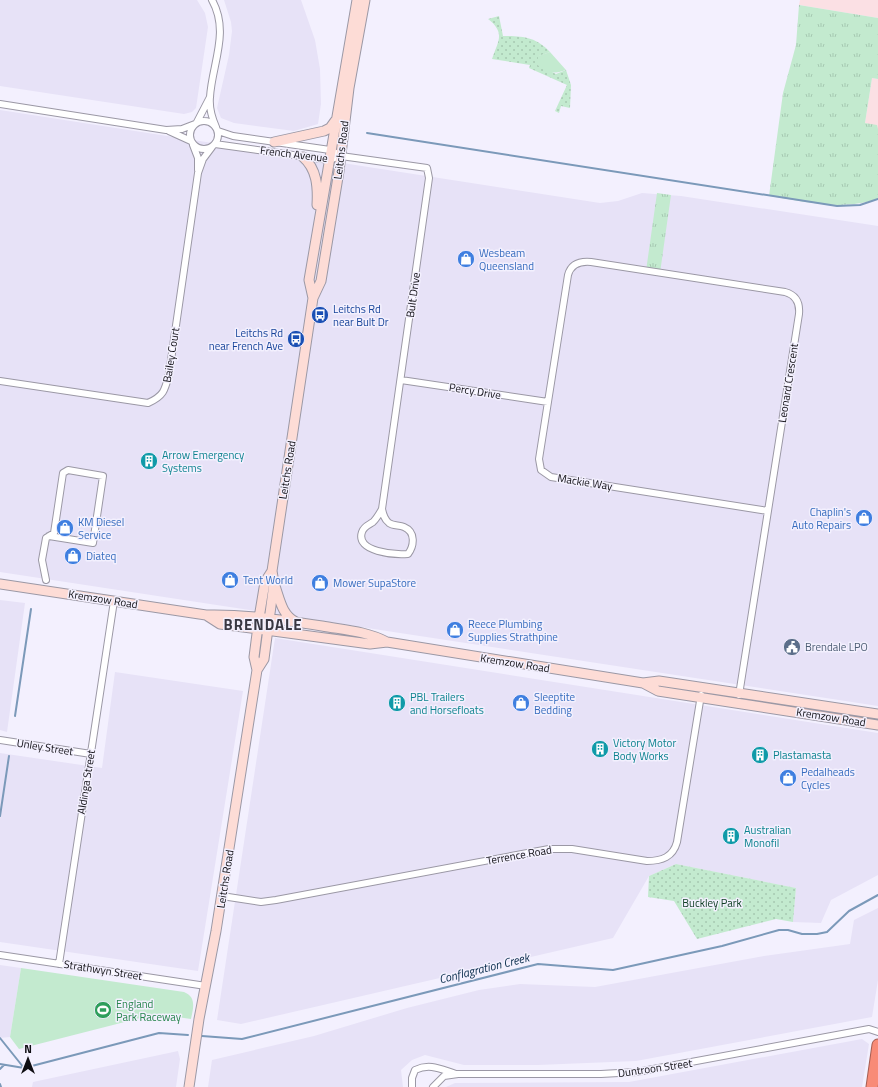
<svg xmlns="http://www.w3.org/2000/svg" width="878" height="1087" viewBox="0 0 878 1087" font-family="'Titillium Web',sans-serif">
  <defs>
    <pattern id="grass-tufts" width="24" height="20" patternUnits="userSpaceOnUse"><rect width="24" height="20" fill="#c3eacf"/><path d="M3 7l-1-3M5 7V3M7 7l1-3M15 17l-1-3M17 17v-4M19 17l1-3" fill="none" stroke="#a6c8b1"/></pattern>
    <pattern id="park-dots" width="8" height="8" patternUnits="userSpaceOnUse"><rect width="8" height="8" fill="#c3eacf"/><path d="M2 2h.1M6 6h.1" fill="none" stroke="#a6c8b1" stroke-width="1.8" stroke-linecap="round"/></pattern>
  </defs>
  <rect width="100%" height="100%" fill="#f3f0fe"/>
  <path fill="#fbe0e4" d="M800 0H878V18L799 5Z
    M872 78 878 79V129L865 123Z"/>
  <path fill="#e7e2f7" d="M0 0H197L205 13 208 27 196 108 192 112 184 114 0 86Z
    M224 0H301L315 40 320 69 321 104 318 124 294 131 234 123 221 118 217 108 229 55 232 31 231 22Z
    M0 110 600 203 618 201 642 193 681 196 878 226V706L0 572Z
    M0 600 25 603 7 732 0 730Z
    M275 638 878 733V875L831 900 821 923 793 922 796 888 676 864 649 876 613 938 241 1024 217 1020Z
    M115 672 243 691 198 971 0 942V753L102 768Z
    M878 908V980L872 1017 636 1061 538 1065H464L425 1055 412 1060 401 1070 403 1087H208L212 1060 314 1036 407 1008 479 990 520 984 595 987 764 956 850 944 854 920Z
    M0 965 21 968 10 1037 0 1038Z
    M862 1039 869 1044 862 1087H446L455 1083 629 1082Z
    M178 1051 180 1059 176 1087H32L33 1082Z"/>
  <path fill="url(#grass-tufts)" d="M799 5 878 18V79L872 78 865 123 877 125 878 129V199C839 211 809 202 769 196L783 93 796 45Z
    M657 193 671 195 660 273 646 271Z"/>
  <path fill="url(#park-dots)" d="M499 16 503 36C523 36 536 37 550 52L539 56 538 65 556 74 566 70 571 85 570 108 561 106 559 113 555 111 567 85 529 68 530 65 492 59C498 41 506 33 488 19Z
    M676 864 796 888 793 922 776 919 697 939 674 901 648 897 649 876Z"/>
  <path fill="#c3eacf" d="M550 52 566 70C554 74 547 74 538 65V56Z
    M21 968 184 992C197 997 193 1009 191 1019L156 1014 19 1049 10 1037Z"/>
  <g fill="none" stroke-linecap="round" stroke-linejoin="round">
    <path stroke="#7b99b9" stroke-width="2" d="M367 133 837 206 860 205 878 199
      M15 716 31 609
      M0 816 9 756
      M202 1036 242 1039 538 964 613 970 722 946 779 930H788L802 934H817L827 932 849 911 878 895
      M0 1038 24 1068
      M0 1064 24 1068 159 1033 188 1035
      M0 1069 4 1065
      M0 1084 1 1087"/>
    <defs>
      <path id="street" d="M212 0C230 32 212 64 210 97 209 107 212 118 216 127
        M0 104 166 130 182 129 195 124
        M190 135a14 14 0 1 1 28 0a14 14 0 1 1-28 0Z
        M197 122 210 97
        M169 131 191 141
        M218 131 233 136 330 150 341 156 427 168 429 178 382 509C379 514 377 518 373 522 369 525 364 526 362 532 355 552 395 555 408 554 414 546 416 532 404 527 399 525 393 526 389 523 384 519 383 514 382 509
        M215 144 329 160 341 156
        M193 145 198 158V170
        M401 380 548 402
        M0 381 148 403C164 396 165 390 169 374L198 173 203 159 212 147
        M46 580 42 560 46 538 54 533 63 473 68 470 103 476 93 543 49 536
        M739 695 799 314C800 303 796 295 785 292L591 262C580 261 571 264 568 275L539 459 541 470 551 477 768 511
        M0 740 91 754
        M222 896 261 902 276 900 549 849H572L647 861C662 861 673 857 677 842L701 695
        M0 955 206 986
        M59 964 114 601
        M412 1087V1078L415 1070C430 1063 440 1069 456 1074
        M433 1087 444 1076 458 1074H601L637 1072 869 1029 878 1032"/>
      <path id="secondary" d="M274 142 324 131 330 128 335 121
        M303 157C317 169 318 187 317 205
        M313 298 309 280 357 0
        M0 584 206 615C244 614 284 620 322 626 344 630 366 631 387 642L643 683 659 681 878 714
        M275 586C280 600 282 615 296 622
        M206 615 220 624 370 644 387 642
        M257 670 254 657 259 618 265 582 272 571
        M643 683 658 691 878 725
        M189 1087 199 1019 216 931 257 670 264 659 274 583 272 571 313 298 321 281 339 171 349 88 365 0"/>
      <path id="highway" d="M872 1087 878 1045"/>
    </defs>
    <use href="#street" stroke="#9b98a5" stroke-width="8"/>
    <use href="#secondary" stroke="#9b98a5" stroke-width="11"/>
    <use href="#highway" stroke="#a65f54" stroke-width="13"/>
    <use href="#street" stroke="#fff" stroke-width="6"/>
    <use href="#secondary" stroke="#fddcd6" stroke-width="9"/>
    <use href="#highway" stroke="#f88b77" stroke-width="11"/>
  </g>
  <defs>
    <symbol id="shop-disc" viewBox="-11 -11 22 22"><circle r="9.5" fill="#3f7fe0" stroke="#f3f0fe"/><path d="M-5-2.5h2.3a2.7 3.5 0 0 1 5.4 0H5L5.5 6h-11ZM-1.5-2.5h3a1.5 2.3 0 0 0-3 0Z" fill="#fff"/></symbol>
    <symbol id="bus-disc" viewBox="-11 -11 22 22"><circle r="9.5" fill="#1a4fb4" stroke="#f3f0fe"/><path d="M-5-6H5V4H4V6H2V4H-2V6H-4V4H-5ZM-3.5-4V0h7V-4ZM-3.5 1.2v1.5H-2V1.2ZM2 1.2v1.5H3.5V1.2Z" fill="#fff"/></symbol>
    <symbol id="building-disc" viewBox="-11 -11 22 22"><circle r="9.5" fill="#0f9aa8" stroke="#f3f0fe"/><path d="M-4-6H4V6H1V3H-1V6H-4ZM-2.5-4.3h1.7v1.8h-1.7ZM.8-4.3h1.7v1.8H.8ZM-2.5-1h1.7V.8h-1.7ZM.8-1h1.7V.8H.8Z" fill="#fff"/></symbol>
    <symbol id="civic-disc" viewBox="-11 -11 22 22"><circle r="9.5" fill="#5c6f8a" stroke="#f3f0fe"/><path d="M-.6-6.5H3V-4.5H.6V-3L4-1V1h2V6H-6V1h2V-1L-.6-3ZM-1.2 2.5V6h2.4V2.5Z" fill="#fff"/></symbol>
    <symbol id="stadium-disc" viewBox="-11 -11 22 22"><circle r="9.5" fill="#2e9e5b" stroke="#f3f0fe"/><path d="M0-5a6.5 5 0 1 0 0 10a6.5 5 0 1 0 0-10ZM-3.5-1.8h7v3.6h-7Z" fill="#fff"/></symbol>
  </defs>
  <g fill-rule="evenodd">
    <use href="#shop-disc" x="456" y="249" width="20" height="20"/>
    <use href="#bus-disc" x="310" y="305" width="20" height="20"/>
    <use href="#bus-disc" x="286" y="329" width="20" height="20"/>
    <use href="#building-disc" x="139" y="451" width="20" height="20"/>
    <use href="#shop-disc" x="854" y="508" width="20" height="20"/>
    <use href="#shop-disc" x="55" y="518" width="20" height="20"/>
    <use href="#shop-disc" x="63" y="546" width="20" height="20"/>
    <use href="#shop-disc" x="220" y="570" width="20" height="20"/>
    <use href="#shop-disc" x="310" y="573" width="20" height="20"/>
    <use href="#shop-disc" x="445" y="620" width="20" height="20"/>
    <use href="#civic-disc" x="782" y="637" width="20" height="20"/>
    <use href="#building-disc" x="387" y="693" width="20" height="20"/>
    <use href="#shop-disc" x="511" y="693" width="20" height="20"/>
    <use href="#building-disc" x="590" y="739" width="20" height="20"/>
    <use href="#building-disc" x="750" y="745" width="20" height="20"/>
    <use href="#shop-disc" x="778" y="768" width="20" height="20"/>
    <use href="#building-disc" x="721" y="826" width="20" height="20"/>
    <use href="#stadium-disc" x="93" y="1000" width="20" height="20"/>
  </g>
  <g text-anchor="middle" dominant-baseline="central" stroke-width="3" stroke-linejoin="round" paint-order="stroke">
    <g font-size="11" fill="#0e0d12" stroke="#f3f0fe">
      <text transform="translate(341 150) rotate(-83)">Leitchs Road</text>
      <text transform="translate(294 154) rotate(7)">French Avenue</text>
      <text transform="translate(413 295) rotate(-82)">Bult Drive</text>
      <text transform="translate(171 355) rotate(-81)">Bailey Court</text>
      <text transform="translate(788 383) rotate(-81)">Leonard Crescent</text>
      <text transform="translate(475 391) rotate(9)">Percy Drive</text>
      <text transform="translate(287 470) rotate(-81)">Leitchs Road</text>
      <text transform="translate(585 482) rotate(9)">Mackie Way</text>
      <text transform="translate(103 599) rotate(9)">Kremzow Road</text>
      <text transform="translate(515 663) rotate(9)">Kremzow Road</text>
      <text transform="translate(831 717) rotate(9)">Kremzow Road</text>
      <text transform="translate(45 747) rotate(9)">Unley Street</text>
      <text transform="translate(86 782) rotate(-81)">Aldinga Street</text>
      <text transform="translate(519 855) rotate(-10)">Terrence Road</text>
      <text transform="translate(225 879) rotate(-81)">Leitchs Road</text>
      <text transform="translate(103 970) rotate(9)">Strathwyn Street</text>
      <text transform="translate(655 1068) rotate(-8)">Duntroon Street</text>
    </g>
    <g font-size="11" fill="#366cbe" stroke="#f3f0fe" text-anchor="start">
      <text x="479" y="253">Wesbeam<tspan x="479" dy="13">Queensland</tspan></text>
      <text x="851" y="512" text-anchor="end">Chaplin's<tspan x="851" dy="13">Auto Repairs</tspan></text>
      <text x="78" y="522">KM Diesel<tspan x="78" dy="13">Service</tspan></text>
      <text x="86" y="556">Diateq</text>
      <text x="243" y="580">Tent World</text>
      <text x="333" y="583">Mower SupaStore</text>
      <text x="468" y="624">Reece Plumbing<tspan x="468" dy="13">Supplies Strathpine</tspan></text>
      <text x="534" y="697">Sleeptite<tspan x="534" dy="13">Bedding</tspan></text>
      <text x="801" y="772">Pedalheads<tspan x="801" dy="13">Cycles</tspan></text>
    </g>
    <g font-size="11" fill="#164399" stroke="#f3f0fe" text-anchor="start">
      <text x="333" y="309">Leitchs Rd<tspan x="333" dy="13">near Bult Dr</tspan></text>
      <text x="283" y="333" text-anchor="end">Leitchs Rd<tspan x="283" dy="13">near French Ave</tspan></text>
    </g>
    <g font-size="11" fill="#0d838f" stroke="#f3f0fe" text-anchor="start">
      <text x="162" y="455">Arrow Emergency<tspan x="162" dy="13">Systems</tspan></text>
      <text x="410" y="697">PBL Trailers<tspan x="410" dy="13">and Horsefloats</tspan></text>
      <text x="613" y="743">Victory Motor<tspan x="613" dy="13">Body Works</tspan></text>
      <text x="773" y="755">Plastamasta</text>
      <text x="744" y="830">Australian<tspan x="744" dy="13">Monofil</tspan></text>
    </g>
    <g font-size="11" fill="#4e5e75" stroke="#f3f0fe" text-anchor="start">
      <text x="805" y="647">Brendale LPO</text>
    </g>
    <g font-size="11" fill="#114126" stroke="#f3f0fe">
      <text x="712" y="903">Buckley Park</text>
    </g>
    <g font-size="11" fill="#27864d" stroke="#f3f0fe" text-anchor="start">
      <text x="116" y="1004">England<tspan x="116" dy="13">Park Raceway</tspan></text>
    </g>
    <g font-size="12" font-style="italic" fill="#092c4c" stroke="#f3f0fe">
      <text transform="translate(484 968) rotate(-14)">Conflagration Creek</text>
    </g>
    <g font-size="15" font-weight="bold" letter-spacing="1" fill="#393742" stroke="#f3f0fe">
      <text x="263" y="624">BRENDALE</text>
    </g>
  </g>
  <g transform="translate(28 1059)" stroke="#f3f0fe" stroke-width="3" paint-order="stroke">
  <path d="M0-3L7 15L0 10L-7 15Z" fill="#0e0d12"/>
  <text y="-6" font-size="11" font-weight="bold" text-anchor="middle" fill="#0e0d12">N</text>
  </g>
</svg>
